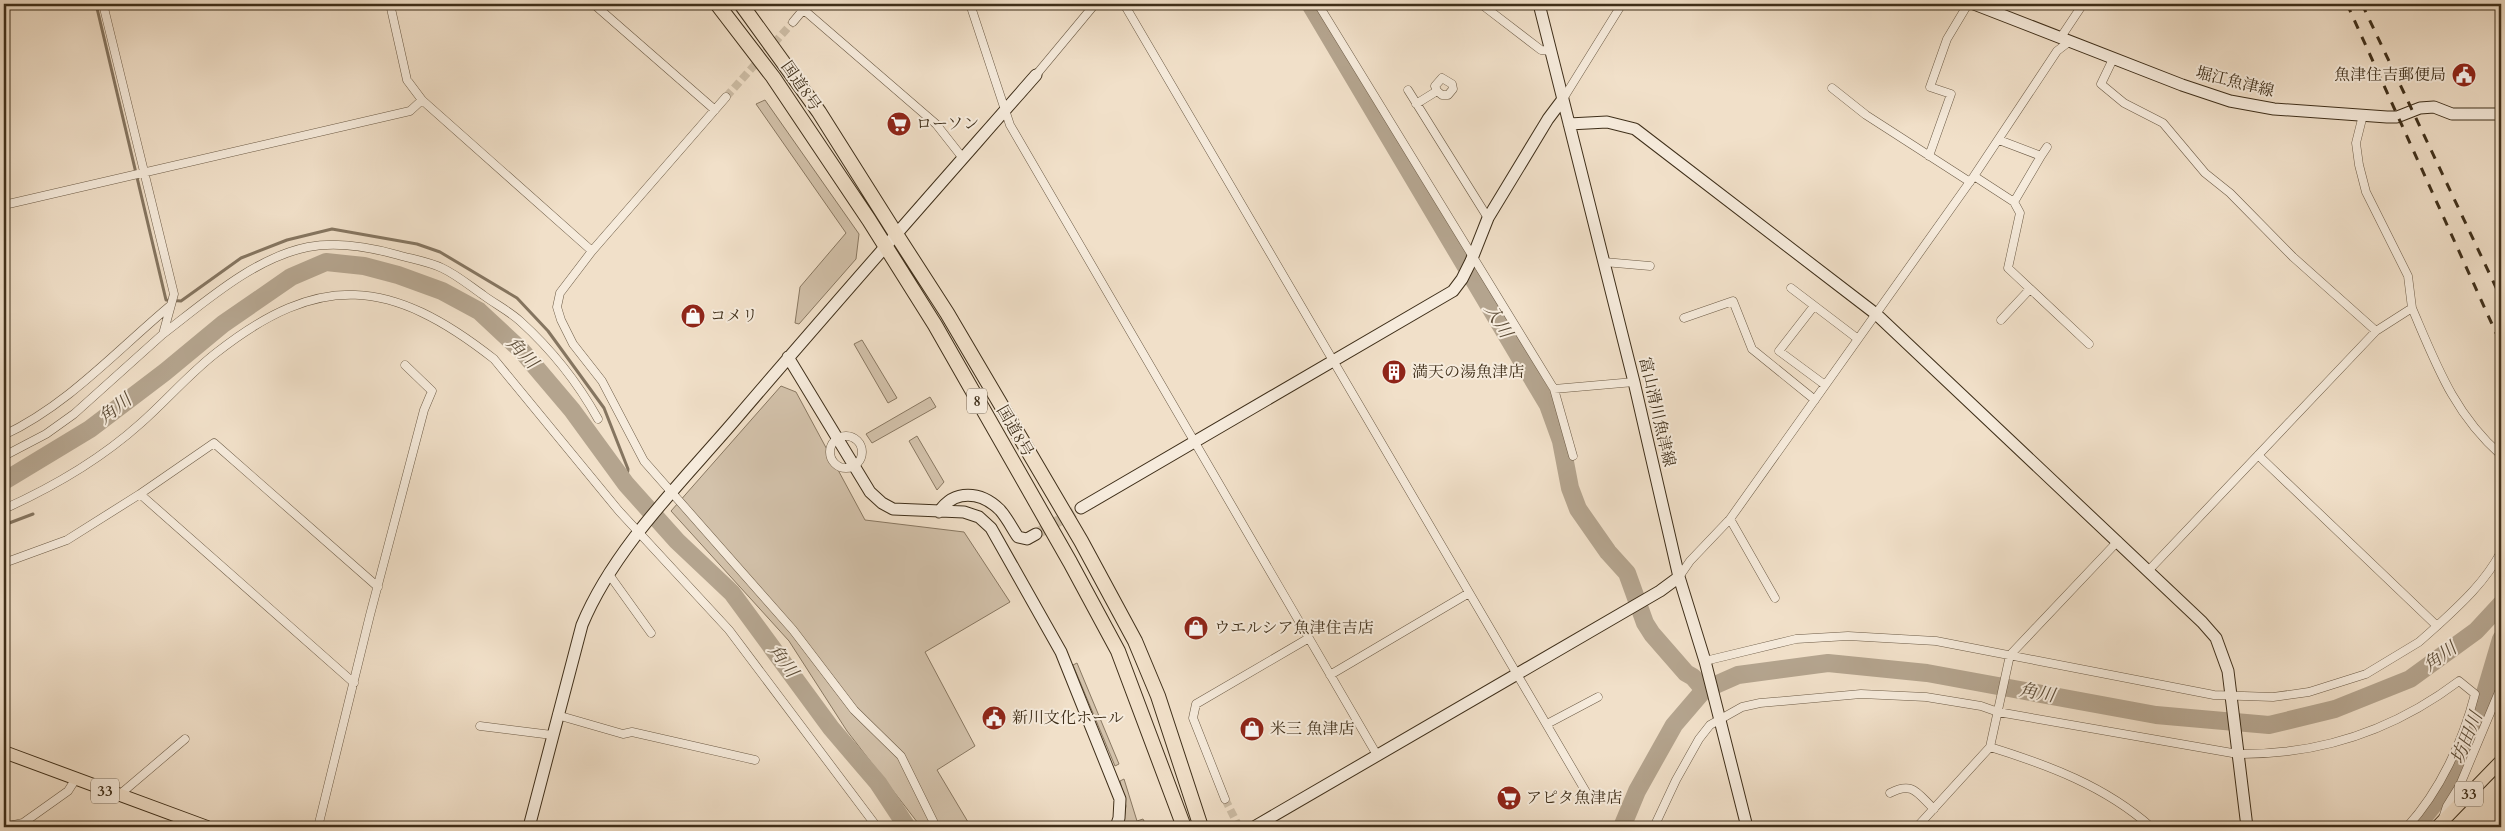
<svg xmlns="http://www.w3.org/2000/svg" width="2505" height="831" viewBox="0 0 2505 831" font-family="Cardo,'Noto Serif JP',serif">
  <rect width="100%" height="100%" fill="#f1e0c9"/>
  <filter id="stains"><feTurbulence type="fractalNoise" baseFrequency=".004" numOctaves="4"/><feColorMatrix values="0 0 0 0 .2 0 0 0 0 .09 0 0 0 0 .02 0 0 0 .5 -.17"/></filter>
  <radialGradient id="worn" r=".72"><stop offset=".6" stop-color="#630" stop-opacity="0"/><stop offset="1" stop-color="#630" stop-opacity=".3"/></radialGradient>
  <path fill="#d3c2ab" stroke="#897862" d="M765 100 859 234 856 259 799 324 795 323 800 287 846 233 756 104Z
    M862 340 897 398 888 403 854 344Z
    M781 386 796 392 865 520 964 532 1010 602 925 652 975 746 937 770 971 827H921L847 731 789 641 671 511Z
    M930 397 936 407 872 443 866 434Z
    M917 436 944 482 937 490 909 441Z
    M1077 663 1119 764 1115 766 1073 665Z
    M1124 779 1137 821 1143 819 1145 823 1137 827 1123 826 1126 806 1120 781Z"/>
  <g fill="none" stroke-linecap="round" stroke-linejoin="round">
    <path stroke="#857560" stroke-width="3" d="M96 4 166 300 181 301 241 258 287 240 332 229 417 244 440 252 517 298 548 331 604 408 628 469 626 484
      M4 525 33 514"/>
    <path stroke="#b4a48e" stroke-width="18" d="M1310 4 1548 405 1561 441 1570 488 1578 509 1608 552 1627 573 1645 623 1652 634 1686 673 1693 677 1704 690
      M4 481 90 429 165 372 223 324 291 277 326 262 364 266 398 275 442 291 479 311 522 351 572 410 626 484 677 541 732 593 831 728 878 783 907 827
      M1622 827 1637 791 1674 725 1704 690 1738 675 1828 663 1927 673 2156 715 2269 725 2335 709 2410 679 2476 631 2501 604
      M2416 827 2446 789 2485 693 2501 639"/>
    <path stroke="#cdbda6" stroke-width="8" stroke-dasharray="8 4" stroke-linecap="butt" d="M726 97 793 22
      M1225 799 1239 827"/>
    <path stroke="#cdbda6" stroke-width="11" stroke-dasharray="11 5.5" stroke-linecap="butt" d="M1036 534 1081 508"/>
    <defs>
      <path id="street" d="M390 4 407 80 422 100 592 251
        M797 4 936 124 962 157
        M970 4 1010 125 1377 755
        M1124 4 1589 797
        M1318 4 1554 389 1634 382
        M1481 4 1541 50 1551 51
        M597 7 715 110
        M793 22 803 10
        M2061 37 2083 4
        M2113 59 2101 84 2124 103 2163 123 2205 173 2230 193 2293 257 2376 331
        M1036 75 1095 4
        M1832 88 1866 115 1970 182
        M1408 90 1488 218
        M726 97 592 251 560 293 557 307 561 320 573 344 602 381 644 461 793 630 854 710 901 756 936 827
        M1563 99 1622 4
        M1416 104 1437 91 1442 95H1448L1453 89 1452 84 1442 78 1435 86 1437 91
        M1999 140 2041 156 2047 147
        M1929 156 1951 94 1930 87 1947 39 1968 4
        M1974 176 2014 202 2020 213 2008 268 2089 344
        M2014 202 2041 156
        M4 205 410 111 422 100
        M1604 262 1650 266
        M1791 288 1858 339
        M1814 306 1779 351 1825 385
        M2412 308C2436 364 2454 414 2501 455
        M1684 318 1733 301 1752 349 1815 400
        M2001 320 2030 289
        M163 334C206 301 254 258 308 247 338 241 370 247 398 255 412 259 429 262 442 268 457 275 470 286 483 295 495 304 509 311 520 321 551 349 578 383 598 419
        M1554 389 1573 456
        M4 435C68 405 117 350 171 305L174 294 103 4
        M830 452a16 16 0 1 1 32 0a16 16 0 1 1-32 0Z
        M2258 455 2437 626C2462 603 2485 582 2501 552
        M4 456 46 434 74 414 163 334 171 305
        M4 509C53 487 101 459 141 423 167 400 189 374 216 353 320 271 391 278 494 359L619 511 729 630 877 827
        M1730 519 1775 598
        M4 563 67 540 140 494
        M2149 570 2376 331 2412 308 2408 276 2366 192 2359 165 2356 143 2363 115
        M608 573 651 633
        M1679 577 1690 561 1730 519 1974 176 2057 51 2070 41
        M1705 661 1796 639 1848 636 1936 641 2214 695 2273 697 2309 692 2366 674 2419 642 2437 626
        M1330 675 1469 593
        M354 683 140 494 214 443 378 587
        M557 715 623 734 632 732 755 760
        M1547 724 1598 697
        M480 726 552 735
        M1990 747C2048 765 2105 786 2151 827
        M1890 793C1913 781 1917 793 1934 809
        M118 796 185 739
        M1225 799 1193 718 1196 704 1309 638
        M2443 818 2447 806 2460 785 2501 687
        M4 827 23 823 68 791 75 780
        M318 827 370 615 424 410 432 391 405 365
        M1654 827 1676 780 1699 739 1710 725 1742 707 1760 703 1861 694 1926 697 1981 706 1998 712 2238 754C2320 755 2394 730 2459 681L2475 694C2463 741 2440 791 2407 827
        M1917 827 1990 747 2010 655 2118 541"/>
      <path id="secondary" d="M1539 4 1634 382 1679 577 1705 661 1747 827
        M1974 4 2182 85 2230 101 2274 109 2387 117H2397L2420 108 2434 107 2452 114H2501
        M1569 124 1607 122 1635 129 1876 314 2202 622 2216 638 2228 671 2247 827
        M788 357 870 492 882 503 893 509 964 512 979 517 991 528 1061 652 1120 799 1119 818 1116 827
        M1081 508 1453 291 1462 279 1471 261 1488 218 1548 119 1563 99
        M939 512C954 489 981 491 1000 510 1007 518 1012 528 1018 537L1027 539 1036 534
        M529 827 582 625C614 548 681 483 735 420 834 304 935 190 1036 75
        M1254 827 1660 591 1679 577"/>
      <path id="primary" d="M4 752 207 827
        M2437 827 2501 761"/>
      <path id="highway" d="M717 4 773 77 869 220 935 325 1070 562 1118 651 1184 827
        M741 4 819 112 896 234 947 313 1081 541 1135 641 1158 696 1201 827"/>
    </defs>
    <use href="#street" stroke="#6c5b46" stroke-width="9"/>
    <use href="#secondary" stroke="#3f2f1a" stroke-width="13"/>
    <use href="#primary" stroke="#3f2f1a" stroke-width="14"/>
    <use href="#highway" stroke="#3f2f1a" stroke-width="16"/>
    <use href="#street" stroke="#f6ebdc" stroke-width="8"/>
    <use href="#secondary" stroke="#f6ebdc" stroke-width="11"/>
    <use href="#primary" stroke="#f1e0c9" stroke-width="12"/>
    <use href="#highway" stroke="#f1e0c9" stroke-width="14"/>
    <path stroke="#3f2f1a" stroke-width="3" stroke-dasharray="9 9" stroke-linecap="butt" d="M2347 4 2501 344
      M2362 4 2501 298"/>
  </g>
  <defs>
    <symbol id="civic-disc" viewBox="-11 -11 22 22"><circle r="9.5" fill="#8f2418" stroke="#f6ebdc"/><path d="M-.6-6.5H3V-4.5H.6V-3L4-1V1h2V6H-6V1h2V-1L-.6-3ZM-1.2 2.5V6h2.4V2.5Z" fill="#fff"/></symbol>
    <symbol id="supermarket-disc" viewBox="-11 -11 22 22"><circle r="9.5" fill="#8f2418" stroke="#f6ebdc"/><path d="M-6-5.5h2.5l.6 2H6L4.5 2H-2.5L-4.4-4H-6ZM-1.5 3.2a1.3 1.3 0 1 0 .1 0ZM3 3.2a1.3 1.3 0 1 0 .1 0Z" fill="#fff"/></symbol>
    <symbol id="shop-disc" viewBox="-11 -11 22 22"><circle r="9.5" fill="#8f2418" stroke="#f6ebdc"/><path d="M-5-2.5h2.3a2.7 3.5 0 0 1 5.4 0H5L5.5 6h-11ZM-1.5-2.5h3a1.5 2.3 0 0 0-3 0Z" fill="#fff"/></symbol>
    <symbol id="building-disc" viewBox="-11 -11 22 22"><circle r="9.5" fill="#8f2418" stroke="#f6ebdc"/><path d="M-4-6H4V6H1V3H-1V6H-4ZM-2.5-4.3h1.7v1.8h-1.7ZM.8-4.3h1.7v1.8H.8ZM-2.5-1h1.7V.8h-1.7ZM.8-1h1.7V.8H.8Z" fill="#fff"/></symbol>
  </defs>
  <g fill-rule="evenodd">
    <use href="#civic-disc" x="2450" y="61" width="28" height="28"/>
    <use href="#supermarket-disc" x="885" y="110" width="28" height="28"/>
    <use href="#shop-disc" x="679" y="302" width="28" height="28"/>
    <use href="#building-disc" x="1380" y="358" width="28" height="28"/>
    <use href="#shop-disc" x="1182" y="614" width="28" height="28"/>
    <use href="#civic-disc" x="980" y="704" width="28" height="28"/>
    <use href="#shop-disc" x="1238" y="715" width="28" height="28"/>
    <use href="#supermarket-disc" x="1495" y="784" width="28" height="28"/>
  </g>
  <g text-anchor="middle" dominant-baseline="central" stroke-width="4" stroke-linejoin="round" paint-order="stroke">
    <g fill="#f6ebdc" stroke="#766754" stroke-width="1">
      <rect x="967" y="388.5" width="20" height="25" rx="4"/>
      <rect x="91" y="778.5" width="28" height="25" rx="4"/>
      <rect x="2455" y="781.5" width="28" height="25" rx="4"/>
    </g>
    <g font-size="15" font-weight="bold" fill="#3f2f1a">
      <text x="977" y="401">8</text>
      <text x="105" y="791">33</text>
      <text x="2469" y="794">33</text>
    </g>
    <g font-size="16" fill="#3f2f1a" stroke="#f6ebdc" text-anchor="start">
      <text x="2446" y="75" text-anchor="end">魚津住吉郵便局</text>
      <text x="916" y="124">ローソン</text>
      <text x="710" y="316">コメリ</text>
      <text x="1412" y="372">満天の湯魚津店</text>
      <text x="1214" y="628">ウエルシア魚津住吉店</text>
      <text x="1012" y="718">新川文化ホール</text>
      <text x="1270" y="729">米三 魚津店</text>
      <text x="1526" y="798">アピタ魚津店</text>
    </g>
    <g font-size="16" fill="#3f2f1a" stroke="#f6ebdc">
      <text transform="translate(2235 82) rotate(14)">堀江魚津線</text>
      <text transform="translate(801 86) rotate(55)">国道8号</text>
      <text transform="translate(1657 412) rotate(77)">富山滑川魚津線</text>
      <text transform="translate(1015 431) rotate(60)">国道8号</text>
    </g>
    <g font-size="18" font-style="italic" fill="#5c4c37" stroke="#f6ebdc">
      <text transform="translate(1498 321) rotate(59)">入川</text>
      <text transform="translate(522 353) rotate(46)">角川</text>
      <text transform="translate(115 409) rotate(-38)">角川</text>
      <text transform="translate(2440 657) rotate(-36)">角川</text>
      <text transform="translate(783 661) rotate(53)">角川</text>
      <text transform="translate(2037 693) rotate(10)">角川</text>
      <text transform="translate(2467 738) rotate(-68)">坊田川</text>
    </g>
  </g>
  <rect width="2505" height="831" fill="none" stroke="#f1e0c9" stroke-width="20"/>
  <rect x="5" y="5" width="2495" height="821" fill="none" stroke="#3f2f1a" stroke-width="2.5"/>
  <rect x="10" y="10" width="2485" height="811" fill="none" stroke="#3f2f1a"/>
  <rect width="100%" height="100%" filter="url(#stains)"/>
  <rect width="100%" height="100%" fill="url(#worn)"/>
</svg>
